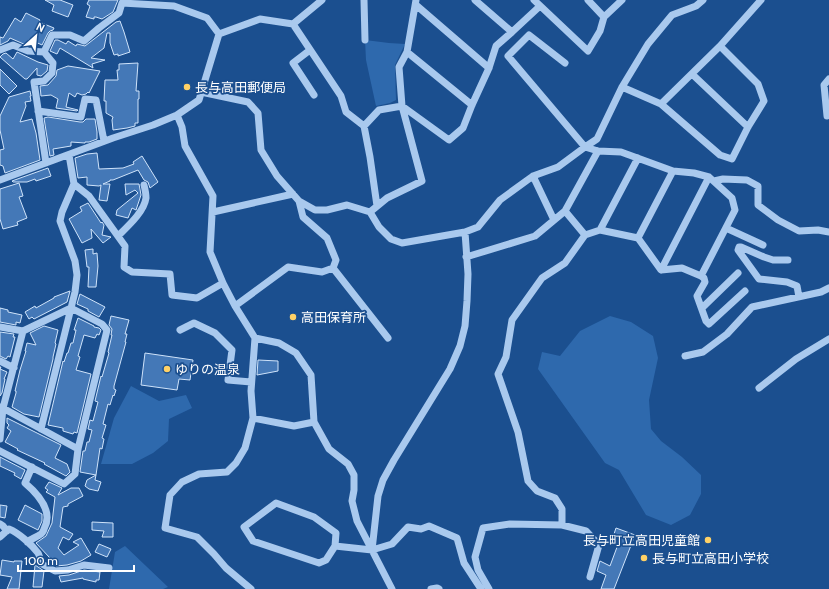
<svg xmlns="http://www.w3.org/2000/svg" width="829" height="589" viewBox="0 0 829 589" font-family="Cabin,'Noto Sans JP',sans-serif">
  <rect width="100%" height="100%" fill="#1b4f8f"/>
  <path fill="#2e69ad" d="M365 40 389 43 405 44 395 65 396 100 390 103 376 106 366 60Z
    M610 316 631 322 653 336 658 358 649 400 651 429 661 441 682 457 701 475V494L690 515 671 525 646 515 619 470 605 463 538 369 542 352 560 356 580 331Z
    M131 386 159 401 186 395 192 408 169 419 168 441 153 453 132 464H101L114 418Z
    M125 546 168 587 163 589H109L115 552Z"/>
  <path fill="#4478b7" stroke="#cfe3fa" d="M45 0H60L73 5 68 17 52 11 54 5Z
    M89 0H118L113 12 102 19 96 17H94V19L86 17 90 6 87 4Z
    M26 13 40 20 39 22 54 28 53 30 50 31 48 33 42 45 29 39 26 45 10 38 8 41 0 45V37L3 38 15 18 21 22Z
    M120 21 124 32 130 52 118 56V54L114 55 110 43V33H107L104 48 91 58 105 60 92 64 93 68 60 48 57 54 50 51 55 40H58L66 44 68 41 76 46 77 44 85 46 116 22Z
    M17 52 38 62 48 65 47 71 41 76 37 75V68L27 79H25L0 57 3 54 6 53 13 59Z
    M138 63 136 91H139V99H138V123H135V126L127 128 113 130 112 120 113 117 106 113V101H104L105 80H118L117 70H119V64Z
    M68 66 100 71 89 93 88 92 86 94 82 95 77 93 75 97 69 93 66 107 78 110 77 111 56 108 58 99 51 95 41 96 40 86 48 85 56 76 57 70Z
    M0 69 17 86 9 94 0 85Z
    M30 91 31 96H30L31 101 25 102 26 106 20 122 32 119 36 133 40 160 5 173 3 166 0 165V150L4 149 0 130V116L9 97Z
    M48 117 80 122H83L86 119H95L97 132V139L89 142H85V143L71 142V146L53 149 54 155 50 156 44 118Z
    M97 153 99 169 123 168 134 164 133 162 142 156 158 182 150 188 148 182 144 180 138 170 113 180H110V181L103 184H110L107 201 99 200 101 185 99 186 87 185V177L78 178 75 158 87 154Z
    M48 168 51 176 36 181 35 179 27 182H13L12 181Z
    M19 183 23 196 19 197 27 218 17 222 18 225 3 229 0 219V189Z
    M125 184H139L141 195 136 210 132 208 128 218 116 215 117 210 138 193 135 190 126 195Z
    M88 203 101 223 102 222 104 225 102 235 111 237 103 243 91 229 92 238 82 243 69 219 82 211 80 207Z
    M93 249V254L97 253 98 266 96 287H88L89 267H87L85 250Z
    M70 291 67 302 34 319 32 317 29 319 25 312 35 306 36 308 54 298V297Z
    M80 294 105 307 99 317 88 311V309L77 304Z
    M0 308 8 310V312L22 315 20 323 16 322V325L0 322Z
    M111 316 129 320 125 334H127L125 342H126L114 386V389L116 390 114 396 113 395 110 405 108 404 103 424 106 425 102 438 104 439 102 449 100 448 96 475 80 472 83 451H85L87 442H89L92 430 88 429 90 420 93 421 98 402 95 401 101 376 102 377 109 353 108 352 112 335H111L112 329 109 325Z
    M78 318 94 326V327L99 328 101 330 99 335 97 334 95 338 84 335 78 356 80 357 76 370 91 374 77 433 74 432 73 434 63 431V428L48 425 63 361 64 362 67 353H68L71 343H73L76 330H74Z
    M44 326 58 330 55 343 56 344 53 357V359L39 417 24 414 12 407 16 393V391H15L20 370 26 351H25L27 343 36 345 30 333Z
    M0 332 14 334 13 337H15L10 357 8 356 6 359 0 356Z
    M145 353 193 360 190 380 179 379 177 390 141 385Z
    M258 360 278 361V371L257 375Z
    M0 367H1L0 369 7 372 4 379H5L2 393 0 396Z
    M7 418 61 445 55 458 67 464 70 472 66 476 44 464 45 463 17 450 18 449 5 442 11 431 7 428 9 425 7 423Z
    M0 457 25 470 21 479 14 475 15 473 0 466Z
    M96 475 95 480 101 482 98 491 89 489 85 486 87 480Z
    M49 482 62 488 58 495 71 488H79L83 496 68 504V506L63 507 60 527 73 534 69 540 63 537 58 548 64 555 79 545 73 542 81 538 91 555 81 561 67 565 56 566 53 561 52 562 49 557 36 543 46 536 52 523 55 497 46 492 48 490 45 488Z
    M0 505 7 506 5 518 0 517Z
    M25 505 42 514V521L38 530 18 520Z
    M92 522 113 523V537H102L104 531 92 530Z
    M616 528 635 535 614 589H601L606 575 597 571 600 561 610 566 620 539 613 537Z
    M99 544 111 549 107 557 95 552Z
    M2 560 14 562V561H22L19 589H7L12 577 0 575Z
    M35 565 44 571 42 587H33Z
    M84 570 100 572 99 580H96V582L83 579V578L61 582 59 576 69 575Z"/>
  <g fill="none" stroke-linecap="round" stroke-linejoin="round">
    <path stroke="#a9c9ee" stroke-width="7" d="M364 0 365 40
      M475 0 512 32
      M534 0 588 51 600 31 604 17 622 0
      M588 0 604 17
      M416 5 489 68
      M293 24 341 96 346 112 364 126 379 110 402 106 449 140 463 128 472 105 489 68 496 46 512 32 540 6
      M219 34 260 19 293 24 322 0
      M0 50 13 45 28 51 44 52 53 63 52 73 44 81 34 82 46 163
      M310 50 293 63 314 95
      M44 52 52 35H70L84 41 99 28 119 13 122 3 174 6 207 18 219 34
      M407 52 472 105
      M565 63 529 35 508 56 585 147 598 151 621 152 673 171 694 173 709 177 732 198 735 210 701 276 682 268 661 270 638 238 600 230 585 235 565 211
      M692 74 748 127
      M622 87 661 104 720 155 732 159 748 127 764 101 758 84 720 46
      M201 92 248 102 258 113 261 150 277 176 299 201 315 210H327L347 205 370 212 379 227 391 239 402 243 465 232 478 227 500 200 533 176 558 167 585 147 597 139 622 87 648 44 672 15 696 6 703 0
      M661 104 720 46 761 0
      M38 111 81 117 85 99 96 100 104 141
      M177 115 182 127 185 146 213 196 210 252 223 283 235 306 255 338 251 391 253 418 245 448 236 463 227 472 199 474 182 482 170 495 165 528 197 537 214 554 226 568 251 589
      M827 116 824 85 829 79
      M364 126 370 157 377 206
      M533 176 554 220
      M0 180 113 138 153 125 177 115 199 100 219 34
      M714 181 723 179 747 180 758 186V205L778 220 799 231 818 230 829 232
      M74 184 89 196 125 246 124 267 132 272 170 274 172 295 197 298 223 283
      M299 201 303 217 327 238 336 260 333 268
      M213 212 293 194
      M370 212 387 198 422 181 402 106 399 67 407 52 416 0
      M726 228 763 245
      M600 230 638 158
      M118 236C128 226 144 212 146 198 146 194 145 189 144 185
      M638 238 673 171
      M466 257 535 236 565 211 598 151
      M788 260H773L764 257 741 247H739L738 250 759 279 787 282 797 286 799 297
      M333 268 388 338
      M661 270 709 177
      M701 276 704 278 705 282 697 296 706 321 709 324 745 291
      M235 306 288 267 322 272 333 268
      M702 308 738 273
      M0 327 23 331 71 308
      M180 330 194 323 215 333 232 350 228 380 251 382
      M255 338 279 343 296 353 311 375 314 422 329 449 348 464 354 475V490L352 501 357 521 392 589
      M685 356 703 352 727 334 752 307 821 292 829 288
      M0 361 14 368
      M759 388 796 359 829 339
      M1 407 78 449
      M253 418 294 426 314 422
      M41 429 75 292 77 275 75 261 60 221 62 212 74 184 69 155
      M0 439 3 408 23 331
      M0 451 64 484 75 474 78 449 107 330 102 324 71 308
      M0 524 3 526 7 531
      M562 525V509L555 498 537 491 528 481 518 432 498 374 506 357 512 320 542 278 565 263 585 235
      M0 537 9 529C19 533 32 545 38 553 40 556 40 559 40 563L55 571 68 570 84 565 109 568
      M27 542C31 539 37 537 41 534 42 533 44 530 44 529 54 511 38 494 25 483L32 467
      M335 546 326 560 319 563 253 541 244 527 276 503 314 517 336 533 335 546 372 550 392 544 408 527 421 529 429 526 457 538 464 563 481 589
      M372 550 378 496 383 480 394 460 450 369 460 346 465 326 467 301 468 274 465 232
      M431 589 437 588 439 589
      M489 589 478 570 475 557 483 528 510 524 562 525 586 531 599 545 590 577"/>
  </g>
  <g fill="#ffd166" stroke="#1b4f8f" stroke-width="1.5">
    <circle cx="187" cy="87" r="4"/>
    <circle cx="293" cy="317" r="4"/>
    <circle cx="167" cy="369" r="4"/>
    <circle cx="708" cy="540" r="4"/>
    <circle cx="644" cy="558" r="4"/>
  </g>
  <g text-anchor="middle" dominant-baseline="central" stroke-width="3.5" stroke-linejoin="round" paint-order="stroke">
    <g font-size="13" fill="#fff" stroke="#1b4f8f" text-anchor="start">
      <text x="195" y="87">長与高田郵便局</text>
      <text x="301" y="317">高田保育所</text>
      <text x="175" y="369">ゆりの温泉</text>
      <text x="700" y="540" text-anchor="end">長与町立高田児童館</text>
      <text x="652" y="558">長与町立高田小学校</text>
    </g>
  </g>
  <g transform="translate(36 36) rotate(27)" stroke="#1b4f8f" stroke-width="3" paint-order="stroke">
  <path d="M0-3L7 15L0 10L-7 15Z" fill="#ffffff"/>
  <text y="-6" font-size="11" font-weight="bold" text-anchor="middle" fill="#ffffff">N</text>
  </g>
  <path d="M18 565v6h116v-6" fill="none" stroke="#ffffff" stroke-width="2"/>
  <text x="24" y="565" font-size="12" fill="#ffffff" stroke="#1b4f8f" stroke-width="3" paint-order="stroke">100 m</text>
</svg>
